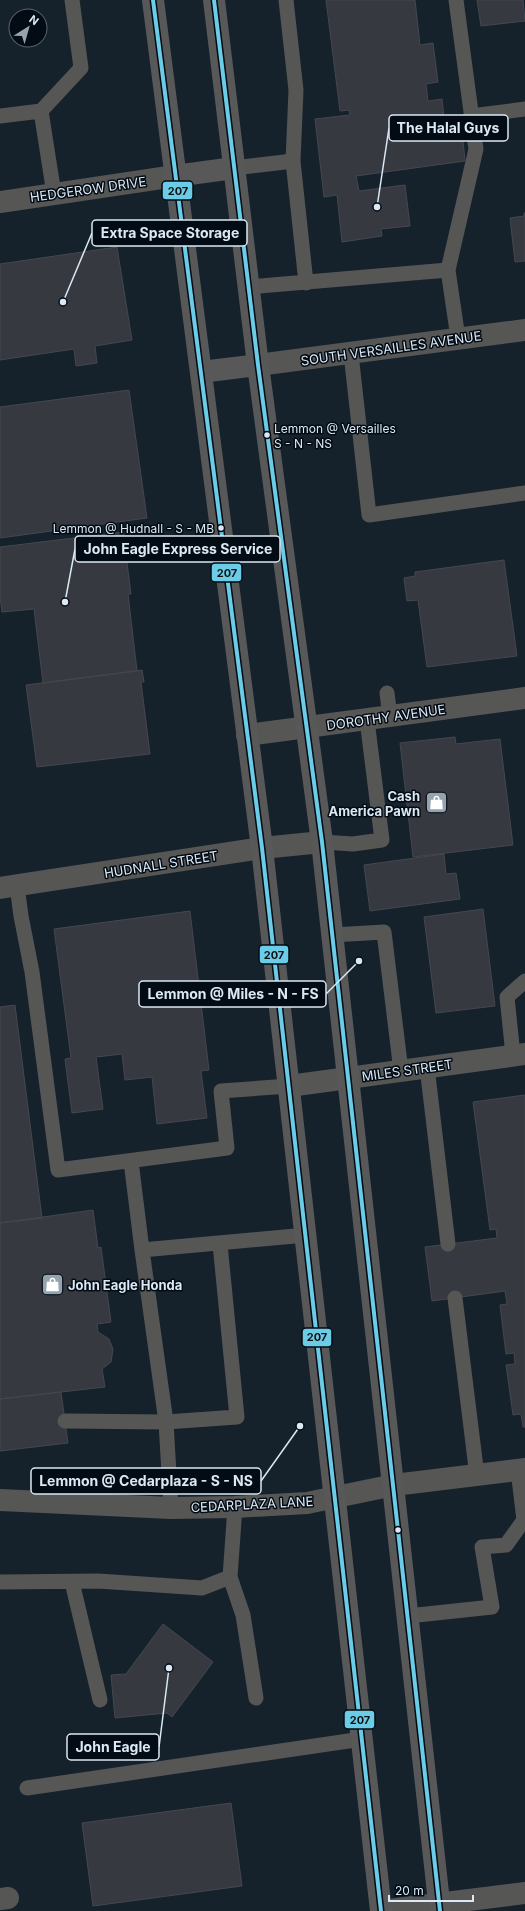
<svg xmlns="http://www.w3.org/2000/svg" width="525" height="1911" viewBox="0 0 525 1911" font-family="Inter,sans-serif">
  <rect width="100%" height="100%" fill="#15222c"/>
  <path fill="#373941" stroke="#45474f" d="M326 0H415L420 45 433 43 438 82 426 84 428 101 442 99 444 117 462 130 465 161 356 176 359 191 405 185 410 226 381 229 382 236 342 242 337 195 324 197 315 119 350 115 349 110 340 111Z
    M477 0H523L525 21 481 26Z
    M524 213H525V261L515 262 510 218 524 216Z
    M117 247 132 340 95 346 97 363 76 366 74 349 0 360V264Z
    M129 390 147 518 0 538V407Z
    M123 532 131 594H128L137 671 43 683 34 609 2 612 0 596V547Z
    M504 560 517 656 427 667 418 600 407 601 404 578 415 576V572Z
    M142 670 144 682H141L150 754 37 767 26 685Z
    M455 737 456 744 500 739 513 845 413 857 400 743Z
    M444 854 446 874 456 873 460 899 370 911 364 865Z
    M483 909 495 1006 436 1013 424 917Z
    M190 911 209 1070 201 1071 207 1118 157 1124 152 1077 125 1080 122 1054 96 1057 103 1109 72 1113 65 1059 71 1058 54 929Z
    M15 1005 42 1218 0 1223V1007Z
    M525 1095V1427H523L521 1414 513 1415 506 1365 515 1364 514 1353 506 1354 500 1305 507 1304 505 1291 432 1301 425 1247 497 1238 496 1229 490 1230 473 1102Z
    M93 1210 98 1248 101 1247 111 1322 97 1324 98 1332 109 1339 113 1349 111 1362 102 1369 105 1387 0 1399V1223Z
    M61 1392 68 1443 0 1451V1399Z
    M163 1624 213 1662 172 1717 167 1713 115 1718 111 1675 126 1674Z
    M231 1803 242 1886 93 1906 82 1823Z"/>
  <g fill="none" stroke-linecap="round" stroke-linejoin="round">
    <path stroke="#565654" stroke-width="15" d="M286 0 296 90 293 161 306 283
      M456 0 476 149 448 270 458 338
      M0 116 41 111
      M471 116 525 109
      M234 168 293 161
      M54 194 41 111 81 68 72 0
      M248 287 448 270
      M351 354 369 515 525 493
      M387 693 390 717
      M322 842 353 844 382 840 367 720
      M17 886 21 916 32 972 58 1170 227 1148 221 1091 289 1086
      M332 935 384 932 401 1071
      M513 1055 507 997 525 981
      M427 1067 448 1244
      M131 1161 142 1250 166 1422 171 1508
      M142 1250 306 1235
      M455 1298 477 1476
      M65 1421 166 1422 237 1417 220 1244
      M230 1577 243 1615 256 1698
      M0 1582 98 1581 202 1588 230 1577 235 1507
      M72 1582 100 1700
      M408 1616 492 1607 482 1547 506 1545 524 1520 518 1470
      M27 1788 362 1739"/>
    <path stroke="#565654" stroke-width="22" d="M0 202 175 176
      M258 365 525 330
      M247 735 525 698
      M289 1086 525 1054
      M0 1500 171 1508 235 1507 307 1503 394 1485 525 1469
      M0 1899 8 1898
      M381 1911 525 1893"/>
    <path stroke="#565654" stroke-width="22" d="M0 888 262 848 322 842"/>
    <path stroke="#575857" stroke-width="22" d="M153 0 262 848 381 1911
      M214 0 258 365 322 842 440 1911
      M175 176 234 168
      M201 372 258 365"/>
    <defs>
      <path id="bus-1" d="M153 0 262 848 381 1911
        M214 0 258 365 322 842 440 1911"/>
    </defs>
    <use href="#bus-1" stroke="#030b14" stroke-width="7"/>
    <use href="#bus-1" stroke="#6bcce7" stroke-width="4"/>
  </g>
  <defs>
    <symbol id="shop-square" viewBox="-11 -11 22 22"><rect x="-9" y="-9" width="18" height="18" rx="4" fill="#95a3af" stroke="#030b14"/><path d="M-5-2.5h2.3a2.7 3.5 0 0 1 5.4 0H5L5.5 6h-11ZM-1.5-2.5h3a1.5 2.3 0 0 0-3 0Z" fill="#fff"/></symbol>
  </defs>
  <g fill-rule="evenodd">
    <use href="#shop-square" x="424" y="790" width="25" height="25"/>
    <use href="#shop-square" x="40" y="1272" width="25" height="25"/>
  </g>
  <g fill="#dae9f5" stroke="#030b14" stroke-width="1.5">
    <circle cx="267" cy="435" r="3.5"/>
    <circle cx="221" cy="528" r="3.5"/>
    <circle cx="398" cy="1530" r="3.5"/>
  </g>
  <g text-anchor="middle" dominant-baseline="central" stroke-width="3" stroke-linejoin="round" paint-order="stroke">
    <g font-size="12" fill="#dae9f5" stroke="#030b14" text-anchor="start">
      <text x="274" y="428">Lemmon @ Versailles<tspan x="274" dy="15">S - N - NS</tspan></text>
      <text x="214" y="528" text-anchor="end">Lemmon @ Hudnall - S - MB</text>
    </g>
    <g font-size="13" fill="#dae9f5" stroke="#030b14">
      <text transform="translate(88 189) rotate(-8)">HEDGEROW DRIVE</text>
      <text transform="translate(391 348) rotate(-8)">SOUTH VERSAILLES AVENUE</text>
      <text transform="translate(386 717) rotate(-8)">DOROTHY AVENUE</text>
      <text transform="translate(161 864) rotate(-9)">HUDNALL STREET</text>
      <text transform="translate(407 1070) rotate(-8)">MILES STREET</text>
      <text transform="translate(252 1504) rotate(-3)">CEDARPLAZA LANE</text>
    </g>
    <g font-size="13" font-weight="bold" fill="#dae9f5" stroke="#030b14" text-anchor="end">
      <text x="420" y="796">Cash<tspan x="420" dy="15">America Pawn</tspan></text>
      <text x="68" y="1285" text-anchor="start">John Eagle Honda</text>
    </g>
  </g>
  <path fill="none" stroke="#dae9f5" stroke-width="1.5" d="M377 207L389 128M63 302L92 233M65 602L75 549M359 961L326 994M300 1426L261 1481M169 1668L159 1747"/>
  <g fill="#dae9f5" stroke="#030b14" stroke-width="1.5">
    <circle cx="377" cy="207" r="4"/>
    <circle cx="63" cy="302" r="4"/>
    <circle cx="65" cy="602" r="4"/>
    <circle cx="359" cy="961" r="4"/>
    <circle cx="300" cy="1426" r="4"/>
    <circle cx="169" cy="1668" r="4"/>
  </g>
  <g fill="#030b14" stroke="#dae9f5" stroke-width="1.5">
    <rect x="389" y="115" width="119" height="26" rx="4"/>
    <rect x="92" y="220" width="155" height="26" rx="4"/>
    <rect x="75" y="536" width="205" height="26" rx="4"/>
    <rect x="139" y="981" width="187" height="26" rx="4"/>
    <rect x="31" y="1468" width="230" height="26" rx="4"/>
    <rect x="67" y="1734" width="92" height="26" rx="4"/>
  </g>
  <g font-size="14" text-anchor="middle" font-weight="bold" fill="#dae9f5">
    <text x="448" y="133">The Halal Guys</text>
    <text x="170" y="238">Extra Space Storage</text>
    <text x="178" y="554">John Eagle Express Service</text>
    <text x="233" y="999">Lemmon @ Miles - N - FS</text>
    <text x="146" y="1486">Lemmon @ Cedarplaza - S - NS</text>
    <text x="113" y="1752">John Eagle</text>
  </g>
  <g stroke="#030b14" stroke-width="1.5">
    <rect x="162" y="181" width="31" height="19" rx="4" fill="#6bcce7"/>
    <rect x="211" y="563" width="31" height="19" rx="4" fill="#6bcce7"/>
    <rect x="259" y="945" width="30" height="19" rx="4" fill="#6bcce7"/>
    <rect x="302" y="1328" width="30" height="19" rx="4" fill="#6bcce7"/>
    <rect x="344" y="1710" width="31" height="19" rx="4" fill="#6bcce7"/>
  </g>
  <g font-size="11" text-anchor="middle" font-weight="bold" fill="#111">
    <text x="178" y="195">207</text>
    <text x="227" y="577">207</text>
    <text x="274" y="959">207</text>
    <text x="317" y="1341">207</text>
    <text x="360" y="1724">207</text>
  </g>
  <g transform="translate(28 28) rotate(37)"><circle r="19" fill="#030b14" stroke="#59646e"/>
  <path d="M0-3L7 15L0 10L-7 15Z" fill="#95a3af"/>
  <text y="-6" font-size="11" font-weight="bold" text-anchor="middle" fill="#dae9f5">N</text>
  </g>
  <path d="M389 1895v6h84v-6" fill="none" stroke="#dae9f5" stroke-width="2"/>
  <text x="395" y="1895" font-size="12" fill="#dae9f5" stroke="#030b14" stroke-width="3" paint-order="stroke">20 m</text>
</svg>
